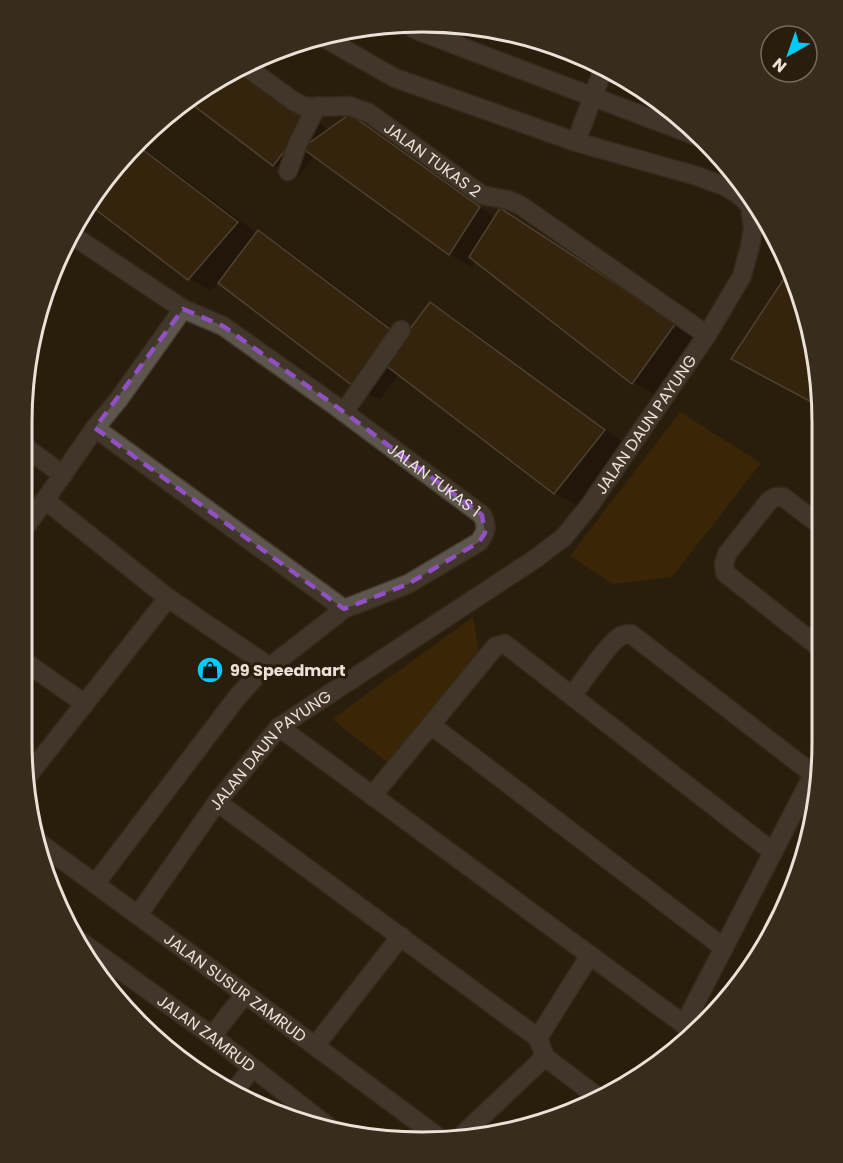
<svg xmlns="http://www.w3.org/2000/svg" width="843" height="1163" viewBox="0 0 843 1163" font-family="Poppins,sans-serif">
  <rect width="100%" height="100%" fill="#291d0d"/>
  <path fill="#4f3000" d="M680 412 761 463 672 577 613 584 570 556Z
    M473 617 479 651 389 764 332 719Z"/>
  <path fill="#0007" d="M240 65 329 130 350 116 373 129 496 218 501 210 523 223 697 337 656 395 633 382 476 261 472 267 449 254 315 155 297 178 274 165 186 98Z
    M139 145 257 233 258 231 281 245 405 338 430 304 453 317 626 444 578 506 555 493 399 373 380 400 357 387 219 282 211 291 189 278 87 202Z"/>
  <path fill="#432d0f" stroke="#7c6d5b" stroke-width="1.5" d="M238 66 310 118 273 166 185 99Z
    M350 114 480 207 449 255 302 148Z
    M138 146 238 222 188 280 87 203 88 199Z
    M500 208 676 323 632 384 469 257Z
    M258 230 395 333 357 389 218 283Z
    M791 268 819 369V406L731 359Z
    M430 302 605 430 554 494 384 364Z"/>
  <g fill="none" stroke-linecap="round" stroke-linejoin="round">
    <defs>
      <g id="minor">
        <path d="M401 22 419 31 702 138"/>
        <path id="s1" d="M242 64 295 102 303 106 312 107 349 106 369 113 482 195 508 200 520 205 707 335"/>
        <path d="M576 142 604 67"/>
        <path d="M288 171 298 143 317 106"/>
        <path id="s2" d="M72 235 183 309 223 326 337 407 482 515C488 527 486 532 479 542L408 584 344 609 271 666 267 665 238 696 95 884"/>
        <path d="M344 412 401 330"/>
        <path d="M95 428 344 609"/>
        <path d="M21 444 63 475"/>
        <path d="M45 500 168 598 267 665"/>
        <path d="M820 525 783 497H775L769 501 727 554 724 564 725 573 820 648"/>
        <path d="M21 533 45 500 95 428 119 399 183 309"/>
        <path d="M21 659 85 704"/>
        <path d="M572 696C581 684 610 641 621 636 625 634 627 634 631 634L813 774"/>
        <path d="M431 725 724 948"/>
        <path d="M279 727 693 1031"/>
        <path d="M26 778 168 598"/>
        <path d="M372 796 490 653 496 646 505 644 773 852"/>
        <path d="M217 802 538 1038 545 1057 599 1098"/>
        <path id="s3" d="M34 839 245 994 438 1137"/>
        <path id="s4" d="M138 915 217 802 279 727 535 559 564 537 590 505 707 335 742 276 750 246 753 229 750 205 738 194 724 186 697 176 576 142 395 78 319 35"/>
        <path id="s5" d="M77 939 212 1036 334 1131"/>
        <path d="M684 1025 821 759"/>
        <path d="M212 1036 245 994"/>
        <path d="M538 1038 590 955"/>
        <path d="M315 1046 401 936"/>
        <path d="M233 1093 252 1068"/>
        <path d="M459 1138 545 1057"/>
      </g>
    </defs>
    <use href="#minor" stroke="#443829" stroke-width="21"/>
    <use href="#minor" stroke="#5d564e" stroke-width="18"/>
  </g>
  <path d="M0 0H843V1163H0ZM183 309 223 326 337 407 482 515 485 533 479 542 408 584 344 609 95 428Z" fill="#291d0d" fill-opacity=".55" fill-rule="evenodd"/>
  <path fill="none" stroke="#9150c4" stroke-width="4.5" stroke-dasharray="12 8" stroke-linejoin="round" d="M183 309 223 326 337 407 482 515 485 533 479 542 408 584 344 609 95 428Z"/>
  <defs>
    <symbol id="shop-disc" viewBox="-11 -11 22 22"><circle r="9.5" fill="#02cbf9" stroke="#291d0d"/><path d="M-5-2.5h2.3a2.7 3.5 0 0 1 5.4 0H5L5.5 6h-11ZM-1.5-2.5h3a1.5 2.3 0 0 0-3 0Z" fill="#111"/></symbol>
  </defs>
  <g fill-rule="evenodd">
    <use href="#shop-disc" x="195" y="655" width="30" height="30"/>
  </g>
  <g text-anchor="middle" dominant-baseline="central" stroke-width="6" stroke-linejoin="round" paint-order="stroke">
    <g font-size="16" fill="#eae1d7" stroke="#291d0d">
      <text stroke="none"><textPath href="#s1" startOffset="220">JALAN TUKAS 2</textPath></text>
      <text stroke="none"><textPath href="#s4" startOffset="717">JALAN DAUN PAYUNG</textPath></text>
      <text stroke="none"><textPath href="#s2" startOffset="438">JALAN TUKAS 1</textPath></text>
      <text stroke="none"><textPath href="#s4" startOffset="213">JALAN DAUN PAYUNG</textPath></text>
      <text stroke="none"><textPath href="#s3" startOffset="250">JALAN SUSUR ZAMRUD</textPath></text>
      <text stroke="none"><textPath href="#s5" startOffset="160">JALAN ZAMRUD</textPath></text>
    </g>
    <g font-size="16" font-weight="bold" fill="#eae1d7" stroke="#291d0d" text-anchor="start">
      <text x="230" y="670">99 Speedmart</text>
    </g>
  </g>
  <path d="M0 0H843V1163H0ZM422 32H422A390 390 0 0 1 812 422V742A390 390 0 0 1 422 1132H422A390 390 0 0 1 32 742V422A390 390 0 0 1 422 32Z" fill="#382d1d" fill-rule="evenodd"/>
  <path fill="none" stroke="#eae1d7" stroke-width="3" d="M422 32H422A390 390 0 0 1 812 422V742A390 390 0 0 1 422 1132H422A390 390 0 0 1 32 742V422A390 390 0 0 1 422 32Z"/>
  <g transform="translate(789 54) rotate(220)"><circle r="28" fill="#291d0d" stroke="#766b5e" stroke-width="1.5"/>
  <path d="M0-4.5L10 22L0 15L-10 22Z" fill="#02cbf9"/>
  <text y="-9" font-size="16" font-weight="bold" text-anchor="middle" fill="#eae1d7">N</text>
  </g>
</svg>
